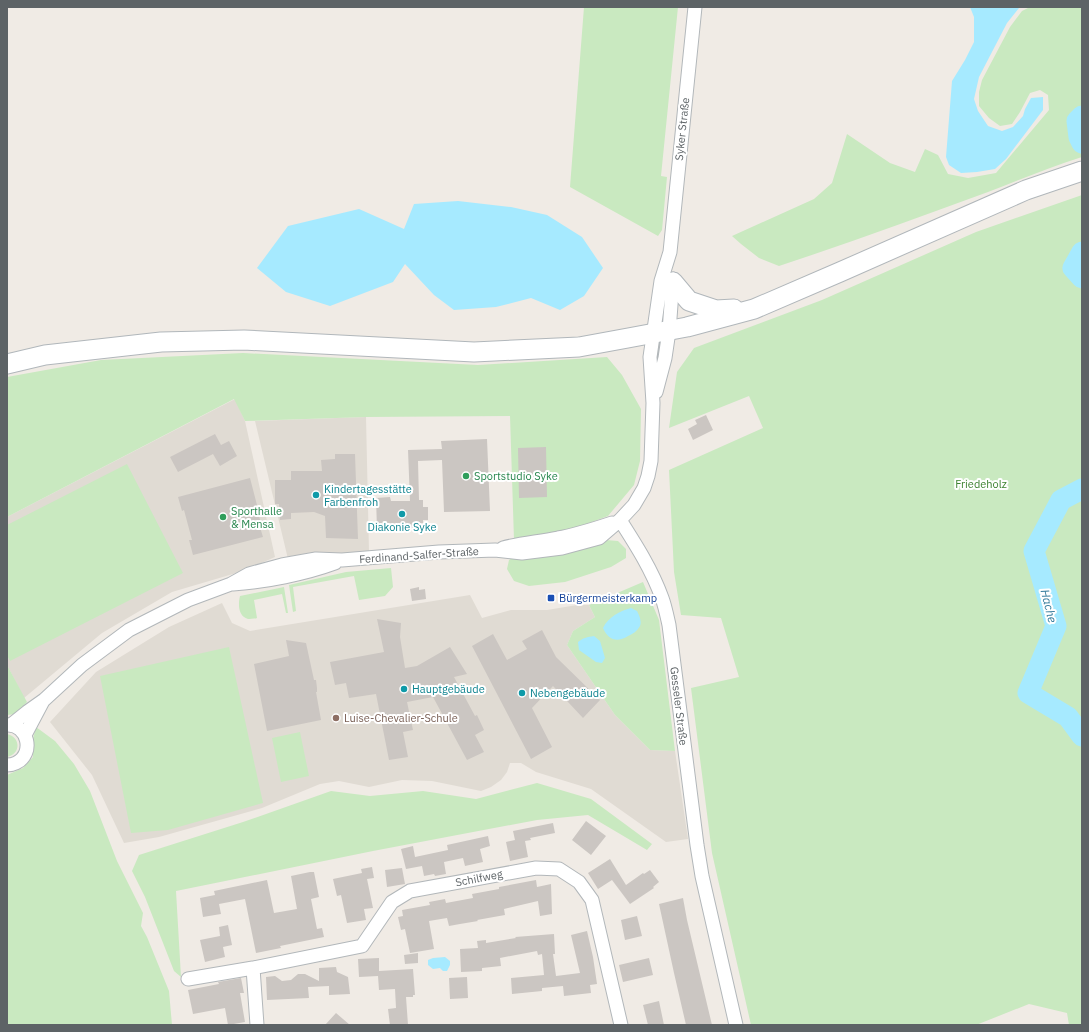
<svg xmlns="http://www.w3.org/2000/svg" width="1089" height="1032" viewBox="0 0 1089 1032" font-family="'IBM Plex Sans',sans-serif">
  <rect width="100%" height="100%" fill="#f0ebe5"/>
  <path fill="#e0dbd3" d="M235 399 245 421 275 557 243 571 172 592 102 633 24 698 7 665V517Z
    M366 417 369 552 288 559 255 421Z
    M470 595 482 618 511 610H547L577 605H589L595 617 573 631 567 645 615 715 650 750 675 751 688 839 666 842 591 789 536 772 521 763H510L507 772 501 780 491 787 481 791 432 781 402 780 369 787 339 781 320 784 262 808 159 837 124 843 92 775 50 722 96 672 169 627 222 603 232 623 250 631Z"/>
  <path fill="#c9e9c0" d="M584 7H678L661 176 667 177 662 230 658 236 570 187Z
    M1030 7H1082V157C1050 167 1019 180 988 192 919 217 849 243 779 266L759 258 741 244 732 236 814 199 832 183 847 134 890 163 915 172 925 149 938 155 948 174 968 178 996 173 1049 110 1048 95 1040 90 1030 93 1020 112 1012 124 1000 126 989 118 979 106V92L982 80 1010 27 1022 11Z
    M1082 195V1025H1069L1067 1013 1029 1004 976 1025H751L712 853 691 688 739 677 721 618 681 615 674 572 669 470 763 428 749 396 669 428 677 372 694 348 822 300 976 232Z
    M243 353 478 365 607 357 622 375 641 409 640 461 634 485 608 516 573 529 514 540 510 416 366 417 245 421 234 399 7 517V377L101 360Z
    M127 464 183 573 10 661 7 655V525Z
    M606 540 618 541 626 549V558L611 567 565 582 529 586 514 581 507 569 509 560 514 557Z
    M391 568 393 587 385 596 359 600 354 576 293 587 296 611 293 612 289 585 346 572Z
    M643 582 659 620 675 751 650 750 615 715 567 645 573 631 595 617 589 605Z
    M284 587 288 613H286L282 594 254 600 257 618C255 619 250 619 248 619 238 616 238 604 240 596Z
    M229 647 263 803 168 830 131 833 100 676Z
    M7 665 27 702 16 714 7 715Z
    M36 727 55 741 74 764 90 791 117 861 143 913 141 926 147 937 169 991 172 1025H7V775L23 768 33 757V739Z
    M300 732 309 776 281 782 272 738Z
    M7 734C21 737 21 754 7 757Z
    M537 783 591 799 652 844 647 850 588 815 537 820 373 851 176 891 181 977 174 971 145 897 132 871 139 855 243 822 331 791 370 796 423 791 476 799Z"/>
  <path fill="#a6eaff" d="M970 7H1022L1019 8 1007 23 979 77 974 99 978 111 988 126 1002 131 1013 127 1023 116 1025 109 1031 98 1043 97V110L1006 159 995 169 977 172 961 173 949 165 946 157 952 81 965 60 974 42V17Z
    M458 201 511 207 547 215 582 237 603 268 584 296 560 310 531 298 496 307 454 310 434 295 405 264 393 282 330 306 286 292 257 268 288 226 359 209 404 229 414 204Z
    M631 608 637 611C639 615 642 621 640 626 637 631 633 634 628 636 617 643 608 640 603 628 608 617 620 611 631 608Z
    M594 636 600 641 605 658 602 663 596 662 579 650 578 642C583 638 587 637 594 636Z
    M445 957 450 961V965L447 971H443L440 968 433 969 428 965V960L433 958Z"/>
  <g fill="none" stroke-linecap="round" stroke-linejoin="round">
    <path stroke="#a6eaff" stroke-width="21" d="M1082 116 1077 121 1079 137 1082 143
      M1082 252 1073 268 1082 278
      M1082 489 1061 500 1034 551 1056 626 1028 693 1068 717 1082 736"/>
  </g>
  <path fill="#cbc6c2" d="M706 415 713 430 693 440 688 429 697 424 695 420Z
    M215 434 221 445 229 441 237 456 220 466 213 454 178 472 170 457Z
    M487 439 490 511 444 512 442 460 418 461 419 500H423V507H428V520H423V528H409V524H391V528L377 529 376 498 390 497 391 501H410L408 450 442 449 441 441Z
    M546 447 547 497 519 498 518 448Z
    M335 454H355L358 539 326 538 325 516 314 512 291 513V519L280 520 279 504H275V480H291V471H322L321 460 335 459Z
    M250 478 257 505 256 506 261 523 259 524 263 537 193 555 189 540H192L184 510 182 511 178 497Z
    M419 587V590L425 589 426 599 412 601 410 589Z
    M377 619 401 623 400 637 405 668 417 666 450 647 467 674 454 677 475 716 477 715 484 730 475 735 484 752 467 760 433 697 407 702 413 730 403 732 408 757 389 760 376 694 349 698 346 683 335 685 330 662 384 652Z
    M542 630 556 657 600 700 583 718 553 686 532 708 552 747 531 759 472 646 493 634 507 660 527 649 522 641Z
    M286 640 306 643 314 680H316L317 688V692H316L321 720 267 731 254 664 289 656Z
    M586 821 606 836 591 855 572 840Z
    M553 823 555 833 530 838 531 840 525 841 528 857 510 861 506 842 515 840 513 831Z
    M488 836 490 846 480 849 483 862 465 866 463 858 444 862 446 874 435 876 434 874 424 876 422 866 406 869 401 849 413 846 415 857 448 850 447 845Z
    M610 859 626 885 643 873 644 874 650 870 659 882 653 887 654 888 630 904 612 880 598 889 588 873Z
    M372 867 374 878 367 879 373 908 364 909 366 920 347 923 341 895 337 896 333 879 362 873 361 869Z
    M402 868 405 884 387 887 385 870Z
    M310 872H314L319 897 311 899 317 929 322 928 324 937 280 946 281 948 256 953 245 899 219 904 221 914 203 917 200 898 215 895 214 891 267 880 274 913 297 909 291 876Z
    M536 880 537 887 551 884 552 914 540 916 538 901 504 909 505 915 477 920 478 921 460 924 449 926 447 918 429 921 434 949 410 953 405 929 401 930 398 917 403 916 402 910 430 905 429 902 445 899 446 903 473 898 472 894 499 889V887Z
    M683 898 687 920 712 1025H686L674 973 659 904Z
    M637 916 642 936 625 940 621 920Z
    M228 925 232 945 223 947 225 957 205 962 200 940 220 936 219 927Z
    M587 931 593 957 597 984 590 985 591 993 564 996 563 986 542 988V991L512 994 511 978 544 975 542 954 538 955 537 951 500 958 501 966 482 968V971L461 972 460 949 478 948 477 941 486 940V943L516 938 515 937 554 934 555 954H553L556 976 580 973 571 935Z
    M418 953V963L405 964 404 955Z
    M379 958V971L413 969 415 995H413V997H406L408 1025H390L388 1009 396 1008 395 989 379 990 378 976 359 977 358 959Z
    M649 958 653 975 623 982 619 965Z
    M336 967 337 972 348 977 350 994 329 995V986L308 987 309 998 267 1000 266 977 275 976 282 981 291 980 298 974H305L319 981V968Z
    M467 977 468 998 450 999 449 978Z
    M241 978 244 993H240L245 1022 228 1025 225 1008 193 1014 188 990 219 984 218 982Z
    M659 1001 664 1025H648L643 1005Z
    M336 1013 350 1025H325Z"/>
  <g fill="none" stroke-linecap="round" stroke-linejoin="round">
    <defs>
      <path id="minor" d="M656 392 665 358 669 331 673 279
        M620 520C636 545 652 570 662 598 665 606 667 616 669 625L697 845 702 876 736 1025
        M503 548C521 543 539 542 558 538 576 535 594 529 612 523
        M233 584C265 582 305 574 335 563
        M12 724 27 712 44 700 82 665 129 630 188 600 231 584 249 574 282 565 316 559 342 560 439 552 495 550 522 553 562 548 599 538 620 520 634 505 644 488 648 476 651 461 653 403 650 357 661 281 670 252 695 7
        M7 725C28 724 35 754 16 763 14 764 10 765 7 765
        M25 735 43 701
        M253 968 257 1025
        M188 979 253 968 362 946 392 902 410 891 536 868 559 869 579 882 592 900 621 1025"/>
      <path id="secondary" d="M673 282 689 301 716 310 734 309
        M7 364 45 355 161 342 244 340 474 352 579 347 628 338 687 327 754 309 840 272 1026 190 1082 171"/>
    </defs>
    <use href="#minor" stroke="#b2b7ba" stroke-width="15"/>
    <use href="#secondary" stroke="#b1b7bb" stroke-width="21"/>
    <use href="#minor" stroke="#fff" stroke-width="13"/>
    <use href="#secondary" stroke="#fff" stroke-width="19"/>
  </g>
  <g fill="#2e9e5b" stroke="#fff" stroke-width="1.5">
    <circle cx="466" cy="476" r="4"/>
    <circle cx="223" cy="517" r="4"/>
  </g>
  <g fill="#0f9aa8" stroke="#fff" stroke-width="1.5">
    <circle cx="316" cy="495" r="4"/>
    <circle cx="402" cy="514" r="4"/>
    <circle cx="404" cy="689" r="4"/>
    <circle cx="522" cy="693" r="4"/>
  </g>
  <rect fill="#1a4fb4" stroke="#fff" stroke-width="1.5" x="547" y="594" width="8" height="8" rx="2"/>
  <circle fill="#8d6e63" stroke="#fff" stroke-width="1.5" cx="336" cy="718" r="4"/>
  <g text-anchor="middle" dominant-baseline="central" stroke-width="4" stroke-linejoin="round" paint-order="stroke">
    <g font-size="11" fill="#5d6366" stroke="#fff">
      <text transform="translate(682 129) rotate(-84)">Syker Straße</text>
      <text transform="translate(419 555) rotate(-4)">Ferdinand-Salfer-Straße</text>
      <text transform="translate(679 706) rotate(83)">Gesseler Straße</text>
      <text transform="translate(479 878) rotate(-11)">Schilfweg</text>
    </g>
    <g font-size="11" fill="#27864d" stroke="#fff" text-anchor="start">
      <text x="474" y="476">Sportstudio Syke</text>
      <text x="231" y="511">Sporthalle<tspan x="231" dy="13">&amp; Mensa</tspan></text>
    </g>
    <g font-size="11" fill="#3c8230" stroke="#fff">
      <text x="981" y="484">Friedeholz</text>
    </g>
    <g font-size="11" fill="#0d838f" stroke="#fff" text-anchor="start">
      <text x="324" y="489">Kindertagesstätte<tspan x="324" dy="13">Farbenfroh</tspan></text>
      <text x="402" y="527" text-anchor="middle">Diakonie Syke</text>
      <text x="412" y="689">Hauptgebäude</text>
      <text x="530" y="693">Nebengebäude</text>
    </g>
    <g font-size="11" fill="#164399" stroke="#fff" text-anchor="start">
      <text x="559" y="598">Bürgermeisterkamp</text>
    </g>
    <g font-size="11" fill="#785e54" stroke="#fff" text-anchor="start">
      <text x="344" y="718">Luise-Chevalier-Schule</text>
    </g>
    <g font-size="12" font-style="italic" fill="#357c9c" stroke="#fff">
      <text transform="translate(1049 606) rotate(76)">Hache</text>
    </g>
  </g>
  <rect width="1089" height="1032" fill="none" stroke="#5d6366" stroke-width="16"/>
</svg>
